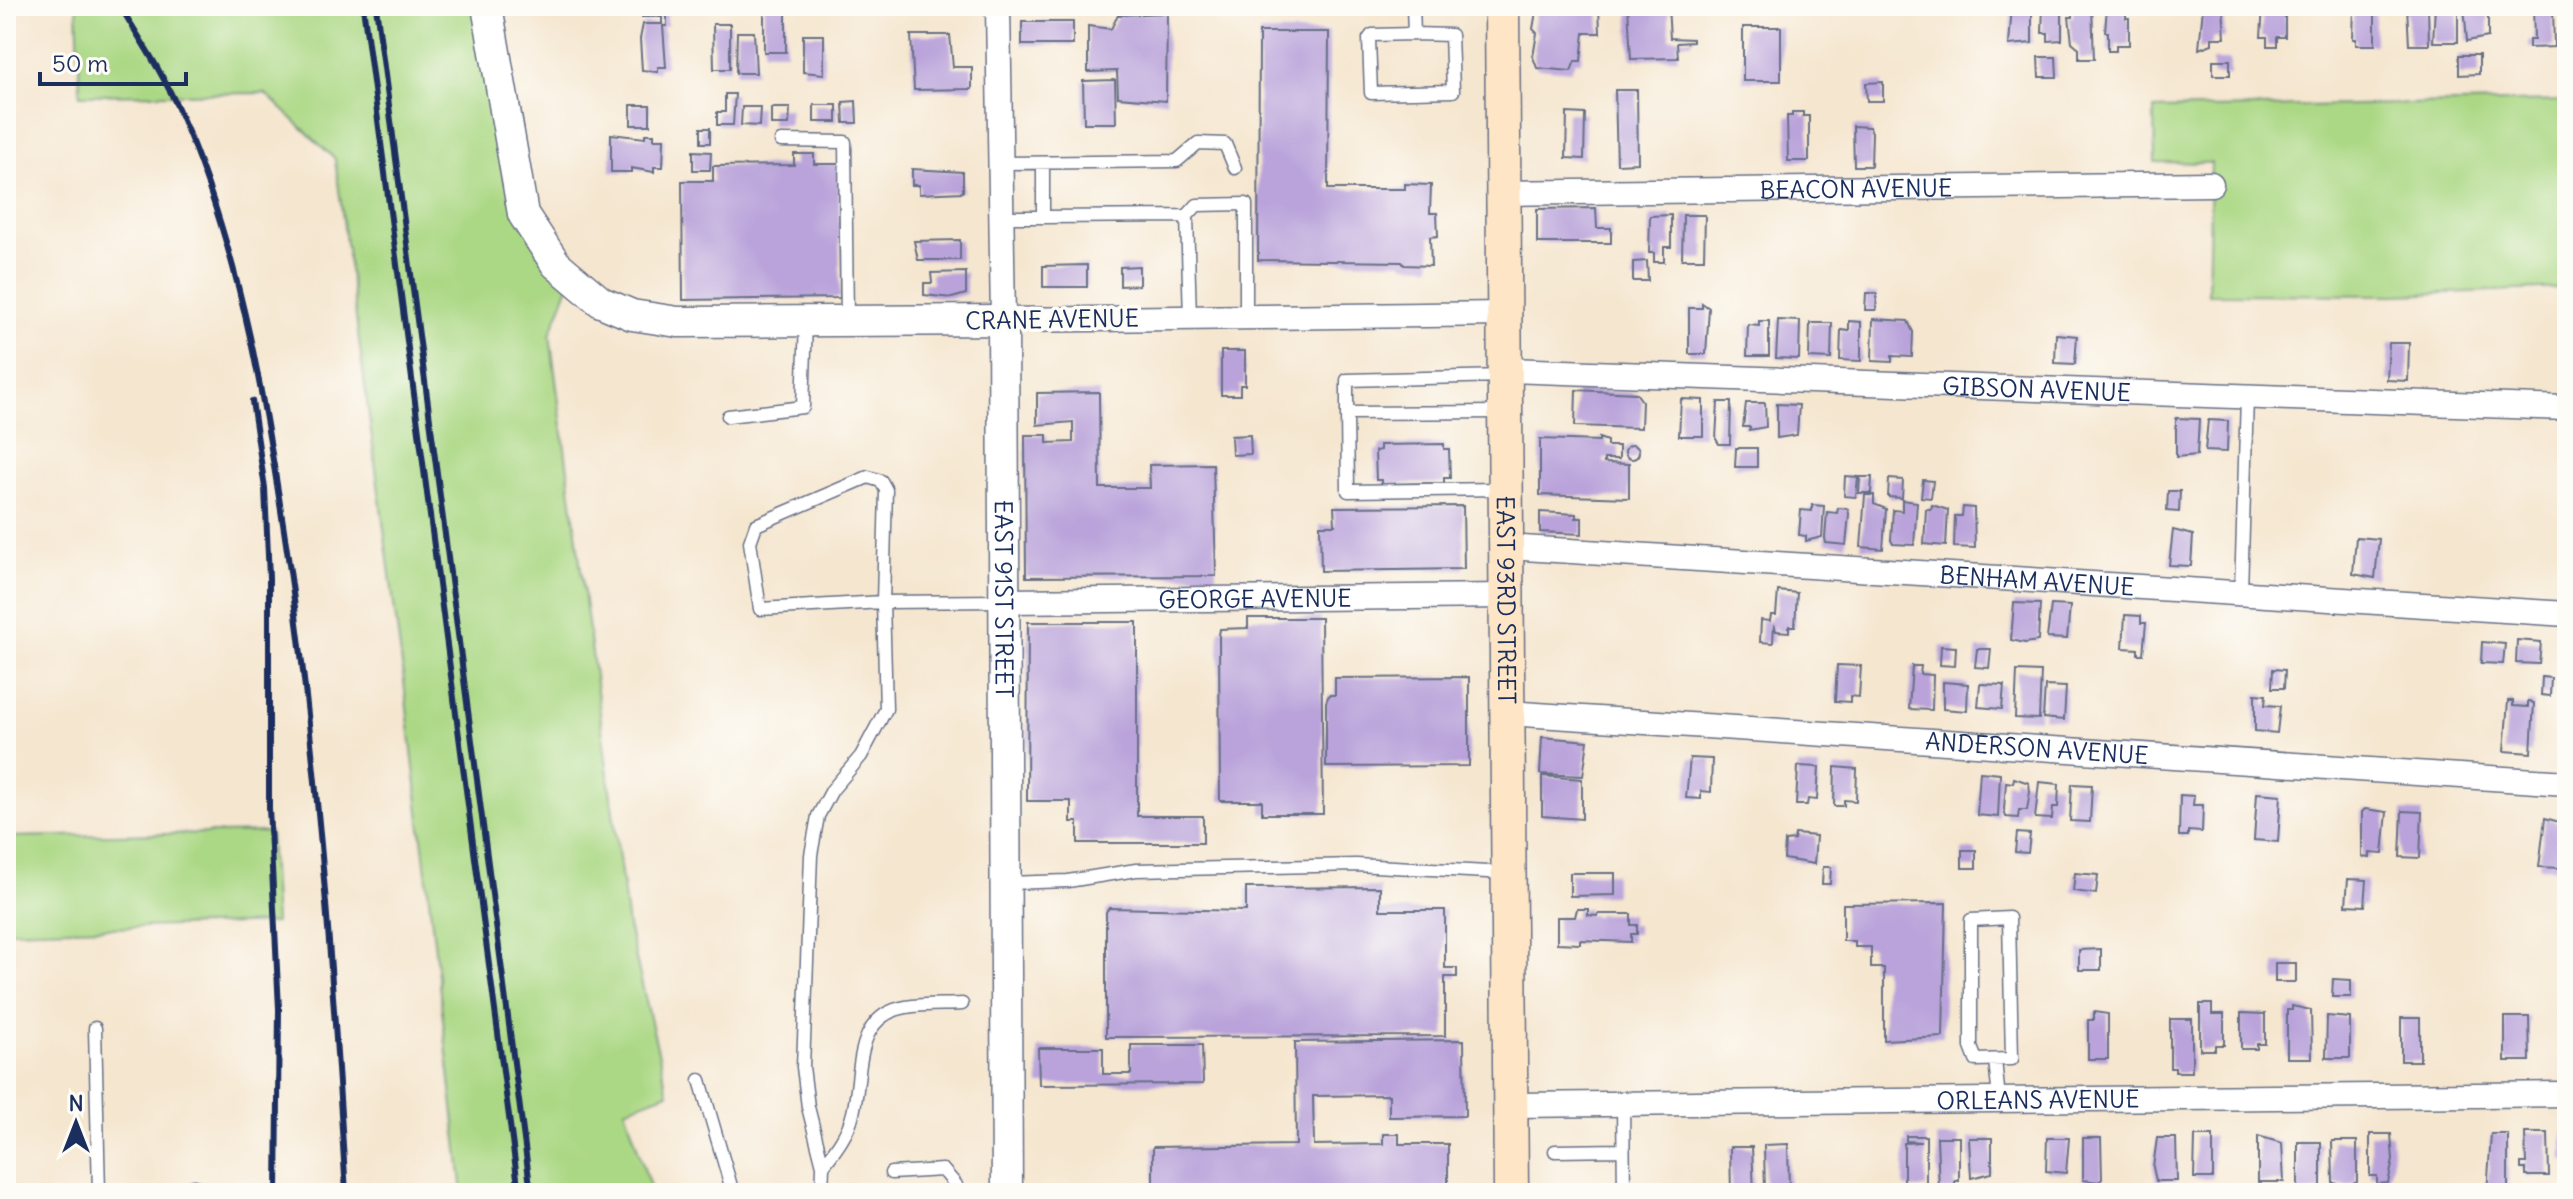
<svg xmlns="http://www.w3.org/2000/svg" width="2573" height="1199" viewBox="0 0 2573 1199" font-family="Delius,sans-serif">
  <rect width="100%" height="100%" fill="#fdfcf7"/>
  <filter id="ink" filterUnits="userSpaceOnUse"><feTurbulence type="fractalNoise" baseFrequency=".0125" numOctaves="2"/><feDisplacementMap in="SourceGraphic" scale="16" xChannelSelector="R" yChannelSelector="G"/><feConvolveMatrix kernelMatrix="1 2 1 2 8 2 1 2 1" color-interpolation-filters="sRGB"/></filter>
  <filter id="wash" filterUnits="userSpaceOnUse"><feTurbulence type="fractalNoise" baseFrequency=".006" numOctaves="4" result="noise"/><feDisplacementMap in="SourceGraphic" scale="32" xChannelSelector="R" yChannelSelector="G"/><feGaussianBlur stdDeviation="1.8" result="paint"/><feColorMatrix in="noise" values="0 0 0 0 0 0 0 0 0 0 0 0 0 0 0 0 0 1.4 0 .05"/><feComposite in="paint" operator="in"/></filter>
  <g filter="url(#wash)">
    <rect width="100%" height="100%" fill="#f5e6cf"/>
    <path fill="#abd884" stroke="#638471" stroke-width="2" d="M77 6H487L523 214 572 278 550 335 628 926 668 1093 625 1109 652 1193H463L403 673 335 159 265 93 80 95Z
      M2567 101V288L2397 295 2208 294 2211 163 2155 162 2154 109Z
      M270 832 275 923 6 931V837Z"/>
    <g id="blocks">
      <path fill="#b9a3da" d="M764 6H786V52H764Z
        M1537 6H1599L1600 33H1584L1581 61H1575L1571 71 1537 68 1533 57 1537 33 1533 29Z
        M1628 6H1668L1670 38 1693 39V42L1677 43 1678 58 1631 59Z
        M2012 6H2032V43L2009 45Z
        M2043 6H2062V40L2048 41V33H2042Z
        M2073 6H2092L2094 59H2079V48L2072 42 2069 17H2073Z
        M2107 6H2126V18H2129V45H2116V51H2108V32H2105Z
        M2223 6 2225 38H2212V44L2199 49 2203 7Z
        M2263 6H2285V37H2277V46H2267V37H2261Z
        M2354 6H2375V45H2356V39H2353Z
        M2407 6H2428L2429 45H2409Z
        M2435 6H2455L2458 10V42H2433Z
        M2464 6H2488V37L2467 41Z
        M2533 6H2553L2554 47 2529 48V40H2534Z
        M1167 13 1166 101 1118 97 1117 71 1088 72V26L1111 29 1118 15Z
        M642 14H667V26H663L666 67H658V72L642 70 640 39 643 24H662V17H642Z
        M1022 22H1073V45H1022Z
        M713 24H730V69H714Z
        M1743 27H1781V81H1743Z
        M737 32H754L756 73H736Z
        M1259 32H1329L1328 189H1405V184L1431 185 1430 213H1437L1438 236 1430 237 1431 266 1404 265 1402 262 1258 260Z
        M803 35H824V74L803 72Z
        M911 35H950L953 67H972V89L914 90Z
        M2459 55H2479V74L2459 75Z
        M2038 57H2056L2057 77H2039Z
        M2213 60H2230V75H2213Z
        M1115 80 1116 123H1084L1083 81Z
        M1883 82V101H1867L1866 83Z
        M1615 90H1637L1638 163 1617 164Z
        M725 94H735L733 125H717V112H725Z
        M856 101 857 123H844L843 102Z
        M631 105H650V125H631Z
        M814 105H837V122H814Z
        M742 107H760L759 126 741 125Z
        M771 108H790L789 125H771Z
        M1792 112H1803V116H1809V161H1788L1787 116H1792Z
        M1567 113 1585 114 1584 159 1566 158Z
        M1853 126 1869 127 1872 132 1871 166H1854Z
        M701 128H710V143H701Z
        M611 134 645 138V134H654V139H664L663 167H654V172L631 168V172H611Z
        M693 151 711 152 710 170H693Z
        M794 154H814V164H839L840 298 683 300 682 181H713V166L794 165Z
        M912 169 963 172V192L919 194V185H912Z
        M1596 208 1597 228H1611V243H1537V209Z
        M1671 215V247H1664V262H1654V253H1649L1650 216Z
        M1683 215H1705L1704 259H1682Z
        M960 240V260H918L914 241Z
        M1647 261 1648 281H1633V262Z
        M1087 265V287H1043V266Z
        M1139 266V285L1120 286V267Z
        M966 272V294L952 298 924 295V283H932L931 273Z
        M1866 293H1877L1876 310H1865Z
        M1702 303 1709 308 1706 354H1689V308H1702Z
        M1873 319 1908 321 1913 332 1912 357 1892 356V362L1872 361Z
        M1778 320 1800 321 1799 359 1776 358Z
        M1759 321H1769V356H1747L1748 325 1759 326Z
        M1849 321 1861 322V361L1840 360 1841 330 1849 331Z
        M1810 323H1832L1831 359 1809 358Z
        M2056 334 2077 336 2075 364 2055 363Z
        M2389 343H2409L2408 381 2387 380Z
        M1221 351H1245V385H1240V395H1221Z
        M1576 390 1636 393 1642 401 1641 428 1575 426Z
        M1099 392 1100 488H1150L1149 465 1213 464 1216 576 1026 577 1025 435H1047V443L1073 442V422L1037 425V393Z
        M1681 399 1703 400V436H1679Z
        M1718 402H1731L1730 444H1719L1716 439Z
        M1746 403H1765L1766 427 1749 430 1750 427H1743Z
        M1777 404 1799 405 1797 435 1777 438Z
        M2176 418 2199 419 2197 455 2176 457Z
        M2208 420 2228 421 2227 452 2205 451Z
        M1250 435 1251 454 1232 455 1231 436Z
        M1599 438 1607 441V446H1619V459H1604V463L1629 464V498L1540 495V439L1599 441Z
        M1444 444V449H1449L1450 478H1444V483L1381 484V480H1376L1375 451 1380 450V445Z
        M1625 452a7 7 0 1 1 14 0a7 7 0 1 1-14 0Z
        M1736 448H1757V467H1735Z
        M1845 476 1858 477 1856 497 1844 496Z
        M1860 477H1872L1871 493H1859Z
        M1889 479 1903 480 1902 498 1888 497Z
        M1923 480 1933 481 1931 498 1921 497Z
        M2168 491H2180L2179 512 2167 511Z
        M1865 495H1874V504L1886 509 1883 549 1861 547Z
        M1902 500 1917 502 1914 545 1893 544 1891 540 1893 510 1902 511Z
        M1812 505 1824 506 1822 537 1806 541V536L1799 535 1801 510 1812 511Z
        M1932 505 1948 510 1946 546 1924 544 1926 509H1931Z
        M1463 506 1464 569 1321 571 1320 525H1335L1334 507Z
        M1963 507 1974 508 1975 548 1954 547 1955 516H1962Z
        M1838 508 1848 509 1849 514 1846 545 1826 543 1825 538 1827 512 1837 513Z
        M1540 512 1576 514V518H1582V534L1540 532Z
        M2173 530 2193 535 2191 566 2169 565Z
        M2356 537 2379 539 2375 578 2353 574Z
        M1778 591 1797 593 1795 626H1789V632L1776 631 1774 624 1773 643 1760 642 1761 620 1770 621 1771 615H1776Z
        M2014 603 2040 604 2038 641 2025 643 2011 640Z
        M2051 605 2070 606 2067 639 2047 638Z
        M2125 615 2141 616V623H2146L2143 654H2138V649L2123 648Z
        M1248 618H1321L1323 814H1262V801H1220L1219 635 1220 629 1248 628Z
        M1028 622H1137V816H1203V843H1078V822H1071V801H1027Z
        M2517 640 2541 642 2539 664 2516 663Z
        M2482 642 2505 644 2503 664 2481 663Z
        M1941 646 1956 647 1955 666 1940 665Z
        M1977 649H1991L1989 668 1975 667Z
        M1837 665 1861 666 1859 697 1850 696V702L1835 701Z
        M1912 666H1921L1920 674 1933 675 1932 710 1909 709Z
        M2273 669 2285 670 2284 688H2272Z
        M2017 671 2041 672 2039 719 2015 718Z
        M1469 677V766L1326 767V702L1329 695H1335V678Z
        M2542 677 2551 678 2550 696 2541 695Z
        M1943 682 1968 684 1967 711 1943 709Z
        M1980 684 2004 685 2002 709 1978 707Z
        M2045 686 2066 687 2064 720 2043 718Z
        M2255 694 2266 695 2265 705 2280 706 2277 733 2255 731Z
        M2508 701H2513V706L2528 707V702L2534 703 2531 753 2504 751Z
        M1542 737 1588 741 1583 776 1540 774Z
        M1690 758 1712 759 1711 792 1701 791V799L1686 798Z
        M1798 766 1819 767 1817 800 1808 799 1807 805H1796Z
        M1835 767 1857 769 1856 801 1844 800V806H1834Z
        M1980 772 2000 774 1998 817 1977 815Z
        M1542 776 1582 779V819L1542 816Z
        M2014 778 2029 783 2030 792 2027 810H2019L2018 818 2006 817 2004 809 2006 782 2013 783Z
        M2039 782 2059 784 2058 807H2053L2052 819 2035 818Z
        M2072 784 2092 785 2090 822 2070 821Z
        M2257 793 2281 795 2278 842 2254 840Z
        M2180 795 2194 796 2193 805H2203L2202 832 2188 831V836H2179Z
        M2365 809 2387 812 2383 854 2370 853V858L2362 857V812Z
        M2402 811 2422 812 2420 858 2400 857Z
        M2545 818 2563 823 2561 868 2539 867Z
        M2017 833 2030 834 2028 853 2015 852Z
        M1795 834 1816 836 1814 864 1784 859 1785 841 1794 840Z
        M1962 850H1976V868H1962Z
        M1823 867H1831L1830 884H1822Z
        M1570 873H1615V895L1570 896Z
        M2075 873 2098 875 2096 894 2073 891Z
        M2348 879 2367 880 2365 906 2346 905Z
        M1380 887V910H1445V968H1457V977H1445V1036L1106 1037V912L1109 908 1246 911V888Z
        M1946 903 1943 1037 1884 1040V968H1871V947H1855V941H1843V904Z
        M1577 909H1588V915L1597 916 1598 914H1631V925H1637V934H1631V942L1580 940V944L1557 943V917H1575Z
        M2101 949V970H2079V950Z
        M2275 963H2296V982H2275Z
        M2333 979 2351 980V997H2332Z
        M2200 1004H2212V1014H2224V1045H2215V1050H2200Z
        M2292 1006 2311 1010 2312 1058H2287V1010H2292Z
        M2094 1012 2108 1014V1059H2088V1020H2094Z
        M2241 1013 2265 1014V1044H2257V1049H2241Z
        M2327 1016 2350 1018V1058H2326Z
        M2505 1017H2529L2530 1061H2505Z
        M2401 1018H2420V1061H2401Z
        M2170 1019H2192V1072H2175V1068H2170Z
        M1464 1040 1465 1116 1389 1117V1095L1313 1096 1314 1145 1383 1144V1134H1399V1144H1448V1193H1153V1147L1296 1145 1295 1042Z
        M1131 1045H1202L1203 1084 1039 1085 1038 1048H1103V1074H1131Z
        M2563 1131H2567V1161H2563Z
        M2525 1133H2548L2549 1176H2526V1169H2521V1163H2526Z
        M2370 1134H2391L2393 1160 2388 1183 2377 1184V1176H2370Z
        M2491 1134H2508V1193H2487Z
        M1906 1136H1926V1188H1904V1143L1921 1142 1906 1141Z
        M2195 1136H2213V1178H2194Z
        M2258 1136 2282 1143 2284 1182H2258Z
        M1937 1137H1959V1181H1955V1190H1939Z
        M1969 1138H1992V1173L1971 1178Z
        M2047 1138H2069L2066 1173 2046 1171Z
        M2083 1138H2101L2102 1179 2099 1182 2083 1180Z
        M2157 1138H2176L2177 1181H2156L2153 1167Z
        M2332 1141H2357V1182L2349 1186 2333 1183Z
        M2298 1142H2321V1191L2298 1193Z
        M1788 1144 1789 1193H1765L1764 1145Z
        M1730 1147H1752L1754 1192 1731 1193Z"/>
    </g>
  </g>
  <g filter="url(#ink)">
    <use href="#blocks" fill-opacity="0" stroke="#676f86" stroke-width="2"/>
    <g fill="none" stroke-linecap="round" stroke-linejoin="round">
      <defs>
        <path id="service" d="M1413 6 1414 34
          M1414 34 1451 35 1453 91 1371 93 1369 39 1372 35Z
          M781 141 845 142 847 321
          M1000 163 1177 161 1198 143 1225 144 1235 168
          M1187 216 1190 318
          M1002 217H1043V163
          M1043 217 1187 216 1197 205 1246 204V317
          M1347 413V380L1503 376
          M728 416 803 407 806 321
          M868 477 881 481 886 490 883 602 760 609 750 542 756 525Z
          M1503 489 1348 491 1347 413 1504 412
          M2241 591 2247 397
          M1006 883 1068 881 1136 870 1356 865 1506 873
          M2009 918 2012 1059 1976 1060 1971 1047V920Z
          M95 1028 99 1193
          M1995 1060 1999 1099
          M700 1080 733 1193
          M1623 1104 1624 1193
          M1555 1151 1623 1150
          M823 1166C836 1149 848 1134 853 1113 863 1074 852 1016 906 1007 924 1004 943 1005 962 1004
          M891 1173 943 1170 956 1185V1193
          M167 1193 194 1186 217 1193
          M822 1193 823 1166 808 1107 803 1067 811 855 818 816 832 790 861 756 886 709 883 602 1003 601"/>
        <g id="minor">
          <path d="M998 6 1003 320 1506 314"/>
          <path id="s1" d="M1502 193 2211 184"/>
          <path id="s2" d="M1507 370 2567 408"/>
          <path id="s3" d="M1508 547 2567 614"/>
          <path id="s4" d="M1003 601 1508 596"/>
          <path id="s5" d="M1508 713 2567 783"/>
          <path id="s6" d="M1510 1105 2567 1094"/>
        </g>
        <g id="tertiary">
          <path id="s7" d="M487 6 523 214 556 264 601 302 632 315 678 322 1003 320 1007 1193"/>
        </g>
        <g id="secondary">
          <path id="s8" d="M1502 6 1511 1193"/>
        </g>
      </defs>
      <use href="#service" stroke="#676f86" stroke-width="15"/>
      <use href="#minor" stroke="#676f86" stroke-width="27"/>
      <use href="#tertiary" stroke="#676f86" stroke-width="33"/>
      <use href="#secondary" stroke="#676f86" stroke-width="37"/>
      <use href="#service" stroke="#fff" stroke-width="12"/>
      <use href="#minor" stroke="#fff" stroke-width="24"/>
      <use href="#tertiary" stroke="#fff" stroke-width="30"/>
      <use href="#secondary" stroke="#fde5c5" stroke-width="34"/>
      <path stroke="#1b2f5e" stroke-width="6" d="M120 6C141 41 164 75 180 113 242 255 267 412 289 564 319 773 333 983 346 1193
        M363 6 519 1193
        M376 6 531 1193
        M252 401 265 488 269 578V808L279 1009 277 1193"/>
    </g>
  </g>
  <g text-anchor="middle" dominant-baseline="central" stroke-width="7" stroke-linejoin="round" paint-order="stroke">
    <g font-size="24" fill="#1b2f5e" stroke="#fdfcf7">
      <text stroke="none"><textPath href="#s1" startOffset="354">BEACON AVENUE</textPath></text>
      <text transform="translate(1052 319) rotate(-1)">CRANE AVENUE</text>
      <text stroke="none"><textPath href="#s2" startOffset="530">GIBSON AVENUE</textPath></text>
      <text stroke="none"><textPath href="#s3" startOffset="530">BENHAM AVENUE</textPath></text>
      <text stroke="none"><textPath href="#s7" startOffset="1014">EAST 91ST STREET</textPath></text>
      <text stroke="none"><textPath href="#s4" startOffset="252">GEORGE AVENUE</textPath></text>
      <text stroke="none"><textPath href="#s8" startOffset="594">EAST 93RD STREET</textPath></text>
      <text stroke="none"><textPath href="#s5" startOffset="530">ANDERSON AVENUE</textPath></text>
      <text stroke="none"><textPath href="#s6" startOffset="528">ORLEANS AVENUE</textPath></text>
    </g>
  </g>
  <rect width="2573" height="1199" fill="none" stroke="#fdfcf7" stroke-width="32"/>
  <g transform="translate(76 1123)" stroke="#fdfcf7" stroke-width="6" paint-order="stroke">
  <path d="M0-6L14 30L0 20L-14 30Z" fill="#1b2f5e"/>
  <text y="-12" font-size="22" font-weight="bold" text-anchor="middle" fill="#1b2f5e">N</text>
  </g>
  <path d="M40 72v12h146v-12" fill="none" stroke="#1b2f5e" stroke-width="4"/>
  <text x="52" y="72" font-size="24" fill="#1b2f5e" stroke="#fdfcf7" stroke-width="6" paint-order="stroke">50 m</text>
</svg>
